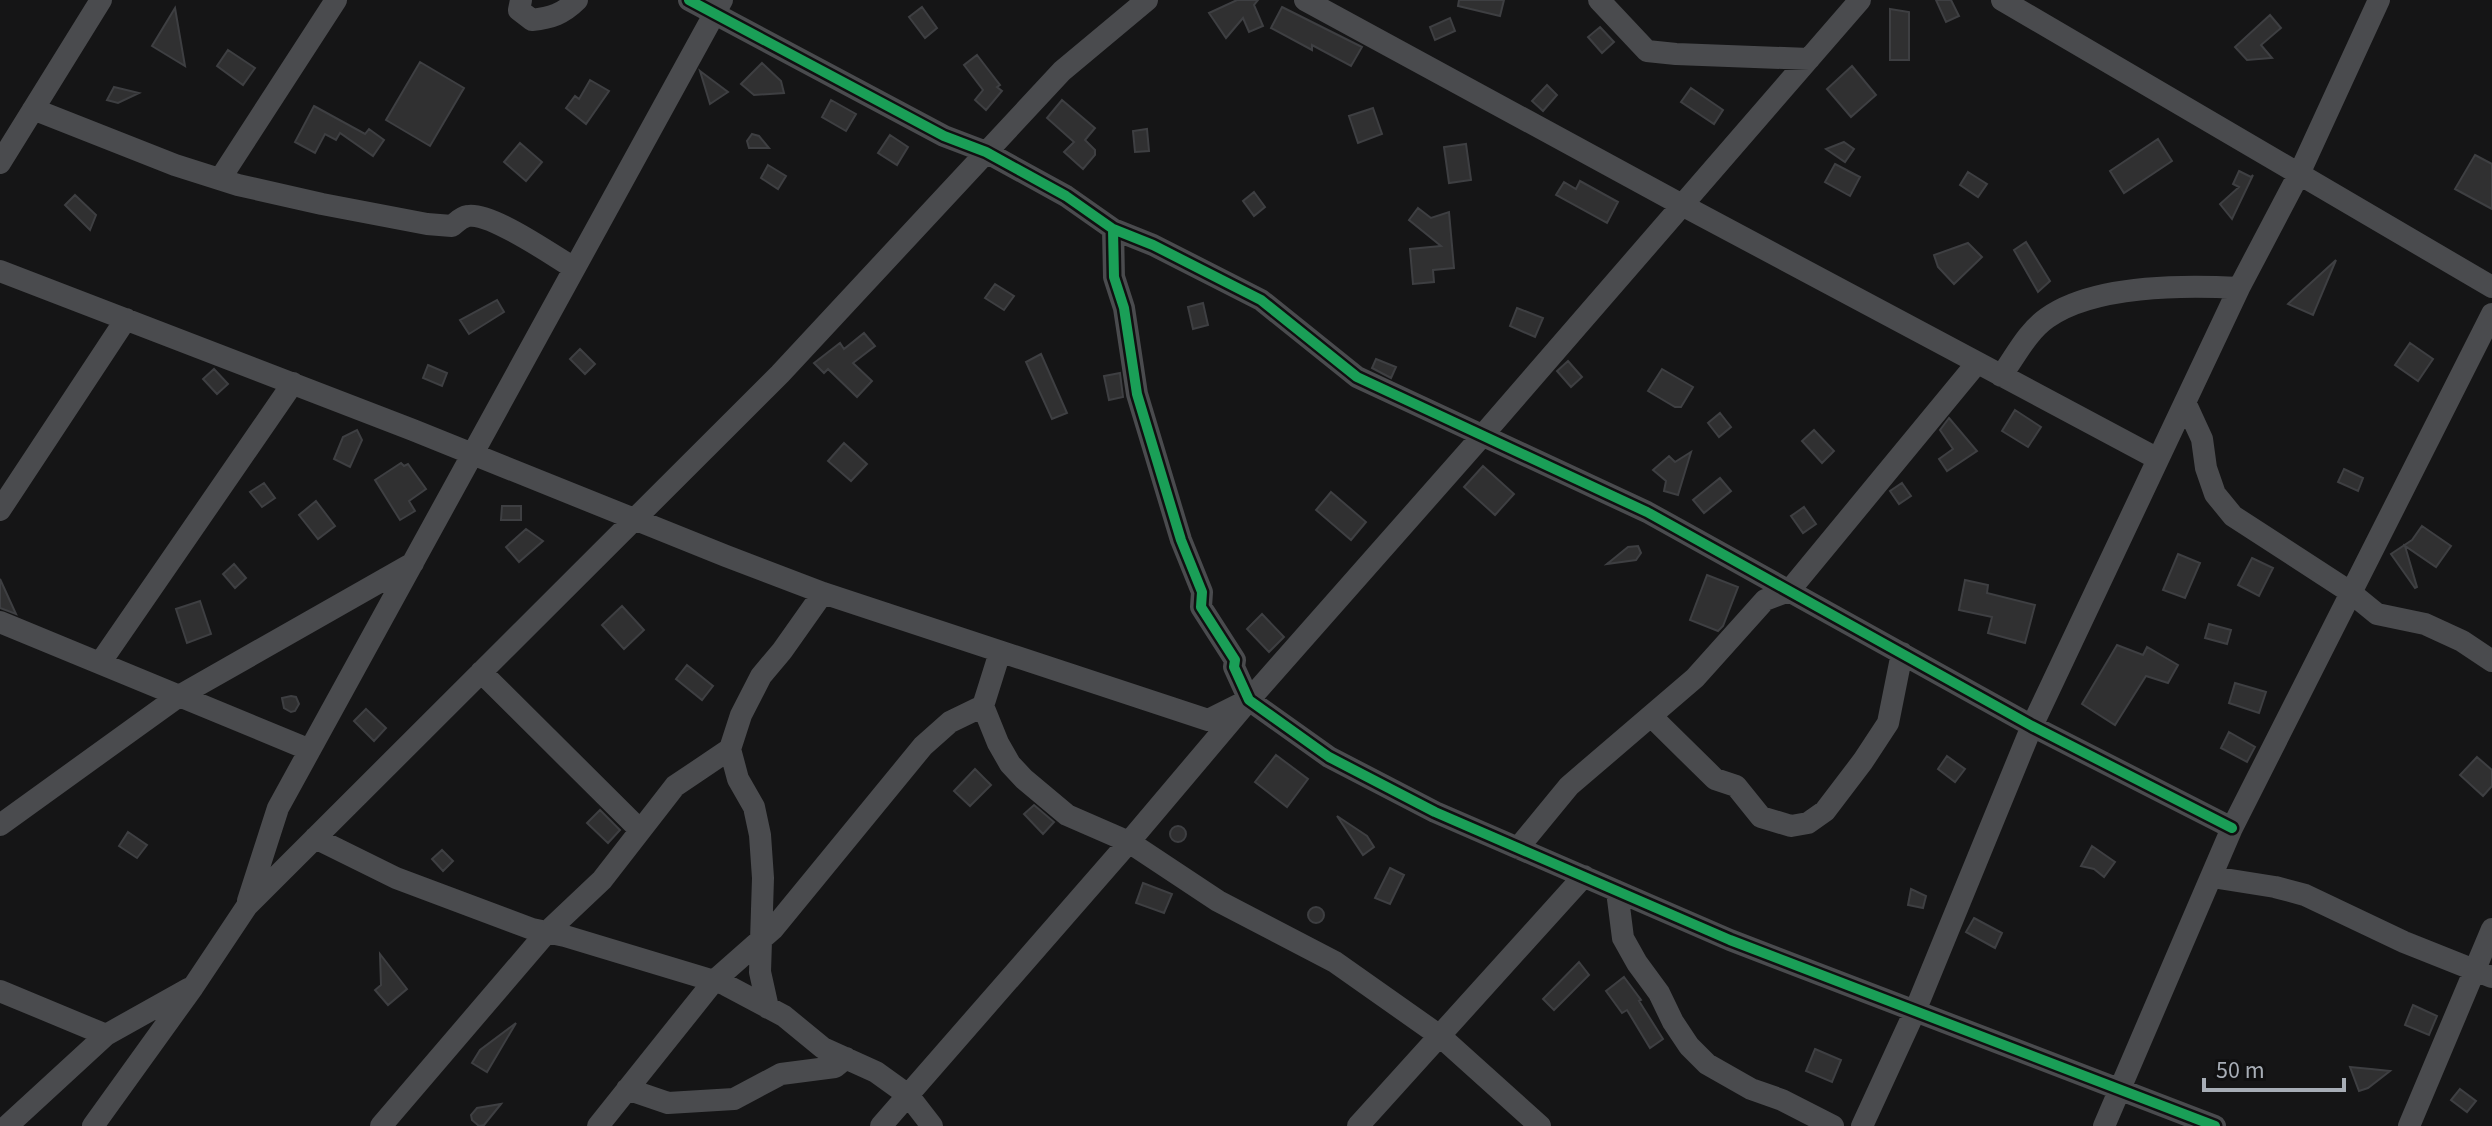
<svg xmlns="http://www.w3.org/2000/svg" width="2492" height="1126" viewBox="0 0 2492 1126" font-family="'Source Sans 3',sans-serif">
  <rect width="100%" height="100%" fill="#151516"/>
  <path fill="#303031" stroke="#3e3f42" stroke-width="2" d="M1237 0H1258L1254 5 1263 26 1249 32 1243 18 1226 38 1209 13Z
    M1459 0H1504L1500 16 1458 6Z
    M1936 0H1951L1959 16 1946 22Z
    M922 7 937 28 925 38 909 17Z
    M1282 7 1362 47 1351 66 1312 45V50L1271 28Z
    M175 8 185 66 152 46Z
    M1890 9 1909 12V60H1890Z
    M2270 15 2281 28 2261 45 2272 58 2247 60 2235 47Z
    M1450 18 1455 31 1435 40 1430 27Z
    M1600 27 1614 42 1602 53 1588 37Z
    M228 50 255 68 243 85 217 66Z
    M977 55 1000 85 997 87 1002 91 986 110 975 100 983 90 964 65Z
    M420 62 464 88 430 146 386 120Z
    M762 63 781 81 784 93 754 95 741 84Z
    M1852 66 1876 95 1851 117 1827 89Z
    M700 71 728 92 710 104Z
    M590 80 609 91 586 124 566 108 575 96 579 99Z
    M1547 85 1557 95 1543 111 1532 101Z
    M114 87 139 93 118 103 107 100Z
    M1691 88 1723 110 1714 124 1681 102Z
    M831 100 856 114 846 131 822 117Z
    M1062 100 1095 128 1085 140 1095 150V155L1083 169 1064 152 1074 142 1047 118Z
    M314 106 365 134 369 129 384 140 373 156 340 133 336 140 325 134 315 153 295 142Z
    M1373 108 1382 134 1358 143 1349 116Z
    M1147 129 1149 151 1135 152 1133 131Z
    M752 134 759 136 769 148H749L747 141Z
    M890 135 908 147 897 165 878 153Z
    M2158 139 2172 161 2124 193 2110 171Z
    M1844 142 1854 149 1845 162 1826 149Z
    M520 143 542 162 526 181 504 162Z
    M1466 144 1471 180 1449 183 1444 147Z
    M2475 155 2492 164V209L2455 189Z
    M1835 164 1860 177 1850 196 1825 182Z
    M768 165 786 176 778 189 761 178Z
    M2239 171 2251 177 2253 175 2232 219 2220 204 2239 187 2233 184Z
    M1968 172 1987 184 1978 197 1960 185Z
    M1580 181 1618 202 1607 223 1556 195 1564 182 1576 189Z
    M1254 192 1265 207 1254 216 1243 201Z
    M75 195 96 215 90 230 65 205Z
    M1418 208 1431 218 1449 212 1454 268 1433 270 1434 282 1413 284 1410 249 1441 246 1409 220Z
    M2026 242 2050 281 2038 292 2014 250Z
    M1968 243 1982 257 1954 284 1938 267 1934 255Z
    M2336 260 2313 315 2288 304 2302 291Z
    M995 284 1014 296 1004 310 985 298Z
    M497 300 504 312 469 334 460 320Z
    M1203 303 1208 325 1193 329 1188 307Z
    M1517 308 1543 318 1535 337 1510 326Z
    M864 333 875 346 853 363 872 381 857 397 828 369 824 373 814 363 840 343 844 349Z
    M2410 343 2433 359 2418 381 2395 365Z
    M580 349 595 364 585 374 570 359Z
    M1041 354 1067 413 1052 419 1026 362Z
    M1376 359 1396 367 1391 378 1372 368Z
    M1568 361 1582 377 1571 387 1557 371Z
    M428 365 447 373 442 386 423 378Z
    M214 369 228 384 217 394 203 379Z
    M1662 369 1693 387 1681 407H1675L1648 391Z
    M1120 373 1123 397 1109 400 1104 376Z
    M2015 410 2041 427 2028 447 2002 431Z
    M1720 413 1731 427 1719 437 1708 423Z
    M1949 418 1977 451 1947 471 1939 459 1953 449 1940 430Z
    M357 430 362 440 350 467 334 459 343 437Z
    M1814 430 1834 451 1822 463 1802 441Z
    M844 443 867 464 851 481 828 461Z
    M1691 452 1678 495 1664 491 1666 481 1653 470 1669 456 1675 462Z
    M401 463 404 466 408 464 426 489 409 501 415 511 400 520 375 480Z
    M1483 466 1514 494 1495 515 1464 487Z
    M2344 469 2363 478 2358 491 2338 482Z
    M1720 478 1731 491 1704 513 1693 500Z
    M264 483 275 498 262 507 250 492Z
    M1902 483 1911 496 1899 504 1890 491Z
    M1331 492 1366 522 1351 540 1316 510Z
    M316 501 335 526 318 539 299 515Z
    M502 506H521V520H501Z
    M1804 507 1816 524 1803 533 1791 516Z
    M2422 526 2451 546 2436 567 2405 546 2417 587 2415 588 2391 554 2412 540Z
    M526 529 543 541 519 562 506 547Z
    M1638 546 1641 553 1636 560 1607 564 1628 547Z
    M2178 554 2200 563 2185 598 2163 590Z
    M2252 558 2273 568 2259 596 2238 585Z
    M234 564 246 578 235 588 223 574Z
    M1707 575 1738 587 1723 626 1718 631 1690 620Z
    M0 579 16 614 0 608Z
    M1965 580 1988 585 1987 593 2035 605 2025 643 1988 633 1992 617 1959 610Z
    M200 601 211 634 187 643 176 609Z
    M622 606 644 630 624 649 602 625Z
    M1262 614 1284 637 1269 652 1247 629Z
    M2209 624 2231 630 2227 644 2205 638Z
    M2117 645 2143 655 2147 647 2178 665 2168 683 2146 676 2115 725 2082 704Z
    M687 665 713 686 702 700 676 679Z
    M2235 683 2266 692 2259 713 2229 703Z
    M291 696 296 697 299 704 295 711 291 712 284 708 282 698Z
    M366 709 386 728 374 741 354 721Z
    M2229 732 2255 747 2247 762 2221 748Z
    M1276 755 1308 779 1287 807 1255 782Z
    M1947 756 1965 769 1955 782 1938 769Z
    M2477 757 2492 770V786L2483 796 2460 775Z
    M975 769 991 785 970 806 954 791Z
    M1034 805 1054 822 1043 834 1024 814Z
    M600 810 620 830 608 843 587 823Z
    M1337 816 1367 836 1374 847 1363 855Z
    M1170 834a8 8 0 1 1 16 0a8 8 0 1 1-16 0Z
    M128 832 147 845 137 858 119 846Z
    M2092 846 2115 862 2104 877 2094 869 2081 866Z
    M442 850 453 861 443 871 432 859Z
    M1390 868 1404 875 1390 904 1375 898Z
    M1143 883 1172 894 1164 913 1136 903Z
    M1911 889 1926 896 1923 908 1908 905Z
    M1308 915a8 8 0 1 1 16 0a8 8 0 1 1-16 0Z
    M1974 918 2002 933 1995 948 1966 932Z
    M380 954 407 989 388 1005 375 990 381 985Z
    M1579 962 1589 975 1554 1010 1543 999Z
    M1624 977 1641 1000 1639 1001 1663 1039 1650 1048 1627 1010 1622 1013 1606 991Z
    M2413 1005 2437 1016 2429 1035 2405 1025Z
    M516 1023 487 1072 472 1063 480 1050Z
    M1815 1049 1841 1060 1832 1082 1806 1071Z
    M2350 1067 2371 1069 2390 1071 2368 1088 2359 1091Z
    M2460 1089 2476 1101 2467 1112 2451 1100Z
    M501 1104 484 1125 479 1126 472 1120 471 1115 477 1108Z"/>
  <g fill="none" stroke-linecap="round" stroke-linejoin="round">
    <path stroke="#4a4b4e" stroke-width="22" d="M521 0 519 10 532 20C551 18 563 14 577 0
      M689 0 944 136 986 152 1066 196 1113 229 1153 245 1261 300 1357 377 1647 512 2032 726 2232 828
      M1305 0 1682 205 2158 459
      M1599 0 1647 51 1676 54 1809 59
      M2002 0 2492 287
      M33 109 175 165 238 185 322 204 427 224 452 226C457 222 461 217 468 216 491 212 552 255 574 268
      M0 163 101 0
      M220 179 336 0
      M1113 229 1114 277 1124 308 1137 394 1181 540 1202 592 1201 607 1235 660 1234 667 1249 700 1329 757 1435 812 1730 940 2215 1126
      M0 271 413 430 726 556 823 593 1208 720 1240 704
      M2001 376C2015 357 2027 332 2047 318 2093 285 2184 285 2239 288
      M2185 402 2202 439 2206 468 2215 494 2233 516 2350 592 2377 614 2425 624 2462 641 2492 661
      M0 510 126 319
      M0 622 310 750
      M1000 652 983 706 998 743 1010 764 1024 779 1067 815 1129 842 1218 901 1335 962 1440 1036 1540 1126
      M100 663 293 383
      M481 672 640 830
      M1651 716 1715 779 1736 786 1761 817 1791 826 1808 823 1825 811 1863 761 1888 723 1902 653
      M0 825 179 696 413 563
      M315 838 396 878 532 929 565 936 724 984 784 1016 823 1048 876 1072 908 1095 932 1126
      M1518 848 1569 786 1695 678 1765 600 1789 591 1977 363
      M2212 877 2275 887 2305 895 2404 942 2492 977
      M1617 891 1623 938 1637 963 1659 993 1673 1022 1689 1046 1707 1064 1751 1089 1782 1100 1833 1126
      M248 901 278 808 722 0
      M0 991 106 1035
      M768 1008 760 972 763 878 760 835 754 807 738 779 730 749 741 715 761 676 782 651 823 593
      M627 1089 668 1103 734 1099 781 1074 835 1067 846 1058
      M7 1126 106 1035 188 989
      M93 1126 193 987 247 906 780 374 1062 71 1147 0
      M381 1126 547 932 602 880 675 786 730 749
      M598 1126 714 981 773 929 923 746 950 722 983 706
      M881 1126 1129 842 1249 700 1482 436 1860 0
      M1358 1126 1584 876
      M1862 1126 1915 1011 2032 726 2239 288 2299 174 2379 0
      M2104 1126 2232 828 2492 314
      M2409 1126 2492 929"/>
    <defs>
      <path id="cycleway" d="M689 0 944 136 986 152 1066 196 1113 229 1153 245 1261 300 1357 377 1647 512 2032 726 2232 828
        M1113 229 1114 277 1124 308 1137 394 1181 540 1202 592 1201 607 1235 660 1234 667 1249 700 1329 757 1435 812 1730 940 2215 1126"/>
    </defs>
    <use href="#cycleway" stroke="#101011" stroke-width="15"/>
    <use href="#cycleway" stroke="#1a9f57" stroke-width="10"/>
  </g>
  <path d="M2204 1078v12h140v-12" fill="none" stroke="#a7adb6" stroke-width="4"/>
  <text x="2216" y="1078" font-size="24" fill="#a7adb6" stroke="#101011" stroke-width="6" paint-order="stroke">50 m</text>
</svg>
